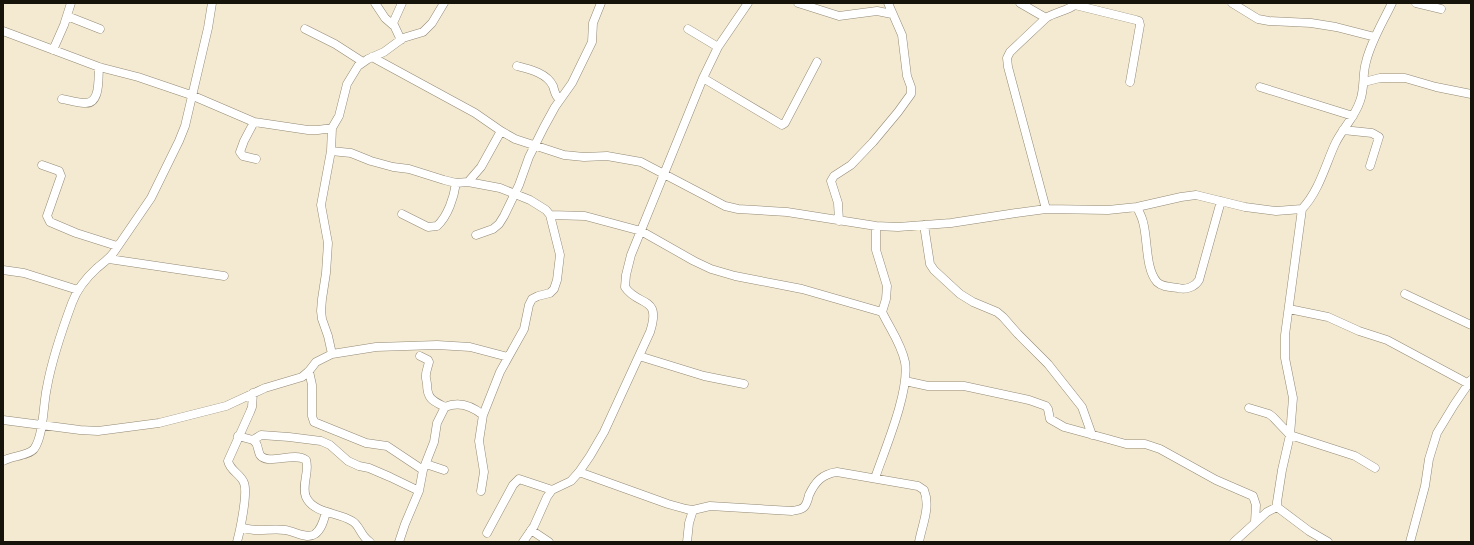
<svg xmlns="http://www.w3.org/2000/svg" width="1474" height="545" viewBox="0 0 1474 545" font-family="Signika,sans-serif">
  <rect width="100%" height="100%" fill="#f4e9d1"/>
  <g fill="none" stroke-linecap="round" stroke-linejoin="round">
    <defs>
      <path id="minor" d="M375 3 385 18 393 25
        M444 3 432 23 423 32 403 38 384 52 368 59 358 66 347 84 339 116 332 128 331 151 321 205 328 243 326 273 322 299 321 311 322 319 328 336 332 354 376 347 437 345 470 347 508 357
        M798 3 839 16 877 11 892 14
        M1020 3 1046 18
        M1232 3 1258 19 1269 21 1311 23 1336 27 1375 37
        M1416 3 1441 9
        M1075 5 1136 20 1139 21 1140 25 1130 82
        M67 16 100 29
        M305 29 335 44 363 62
        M688 29 718 47
        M3 31 99 67 138 77 191 95 254 122 308 130H318L332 128
        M401 40 393 23 402 3
        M53 50 64 25 71 3
        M372 57 475 113 501 131 515 139 564 155 584 157 607 156 641 162 725 206 738 209 787 212 876 226 898 227 951 223 1016 213 1046 209 1108 210 1137 207 1181 197 1196 195 1245 207 1276 211 1302 209
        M517 66C529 69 547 73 553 86 555 92 555 96 560 100
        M703 78 782 125 785 123 817 62
        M1364 82 1380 78H1405L1436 87 1471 94
        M1260 87 1353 116
        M62 99C69 100 76 103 84 103 101 105 98 78 99 67
        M254 122 244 141 240 152 243 156 256 159
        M1343 130 1372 133 1379 137 1370 166
        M331 151 351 153 371 161 393 167 409 169 444 180 456 183 468 182 500 188 530 200 546 210 550 215 560 255 557 280 554 289 550 293 538 296 532 299 529 305 524 329 500 372 483 415 479 441 484 472 481 491
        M42 165 59 171 61 176 47 216 50 222 76 233 117 246
        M468 182 481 167 501 131
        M1137 207C1139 212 1142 217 1143 222 1148 239 1145 268 1157 282 1162 287 1171 287 1178 288 1186 290 1195 287 1199 280L1221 201
        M1046 209 1008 67 1007 58 1010 52 1046 18C1054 12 1072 10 1076 3
        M402 214 428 227 437 226C448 216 454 197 456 183
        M550 215 585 216 641 231 694 261 711 269 735 276 802 289 882 312
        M839 221 838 203 831 181 834 176 851 165 873 142 898 112 911 94V87L907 76 902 35 888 3
        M924 225 930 264 934 270 960 294 973 302 997 312 1003 317 1018 334 1048 364 1082 407 1092 435
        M476 235 493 229 499 224 504 216 519 185 529 157 544 127 555 107 572 83 592 42 593 23 601 3
        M109 259 224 276
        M3 270 24 273 78 290
        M1405 294 1471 325
        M1289 309 1328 317 1359 331 1387 340 1469 384
        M420 356 428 360 429 362C428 367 425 373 426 378 426 380 427 382 427 384 427 399 433 401 445 407
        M639 356 704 376 744 384
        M309 371 312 385V416L314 422 366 443 387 446 423 470
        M905 381 928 386H964L1029 400 1046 406 1048 409 1050 419 1064 427 1108 439 1126 444H1145L1160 449 1216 480 1253 496 1256 505 1255 522
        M1249 408 1269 414 1273 417 1290 435 1355 456 1375 468
        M3 420 80 430 98 431 159 423 226 406 265 388 302 377 309 371 316 362 332 354
        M238 436 253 440 256 443C258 446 258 451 260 455 268 466 294 451 306 460 310 472 301 485 306 497 314 514 338 512 352 521 360 525 360 536 370 542
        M253 440 261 435 289 437 321 441 330 445 348 461 359 466 369 468 390 477 419 491
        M3 461C11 456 28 456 34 449 44 435 43 404 47 387 52 359 62 330 72 303 77 289 86 278 97 268 103 263 109 259 114 252L151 198 179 141 185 126 208 28 212 3
        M426 464 444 470
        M579 472 668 504 686 509 693 510 710 506 792 511C796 510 801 510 804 507 807 504 808 499 809 495 815 482 822 474 837 472L918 486 924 490C931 507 922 525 919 542
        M875 478C885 449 910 391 905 362 901 343 890 329 882 312L886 299 887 286 876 250V226
        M241 527C255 533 270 528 285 530 294 531 307 540 315 534 322 529 324 519 326 512
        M531 530 549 542
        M487 533 513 485 519 479 552 490
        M237 542C240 531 248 493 244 483 241 474 230 471 228 461L250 412 252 407 253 393
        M399 542 405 524 419 491 423 470 434 442 437 423 445 407C459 401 472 406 483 415
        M523 542 534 526 547 497 552 490 571 481 579 472 590 456 604 432 650 332C662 295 638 307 625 287L626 275 631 255 703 78 718 47 748 3
        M687 542 689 523 693 510
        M1234 542 1267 512 1277 507
        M1328 542 1309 531 1277 507V502L1282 470 1290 435 1292 410 1293 398 1285 358V335L1302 209C1319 191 1325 166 1335 144 1342 129 1355 117 1360 101 1365 88 1362 75 1366 62 1371 41 1383 22 1392 3
        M1410 542 1425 486 1429 459 1437 433 1454 405 1471 380"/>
    </defs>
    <use href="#minor" stroke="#938974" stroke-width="9"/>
    <use href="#minor" stroke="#fff" stroke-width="8"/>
  </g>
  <rect width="1474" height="545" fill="none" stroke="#16130a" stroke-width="8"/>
</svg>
